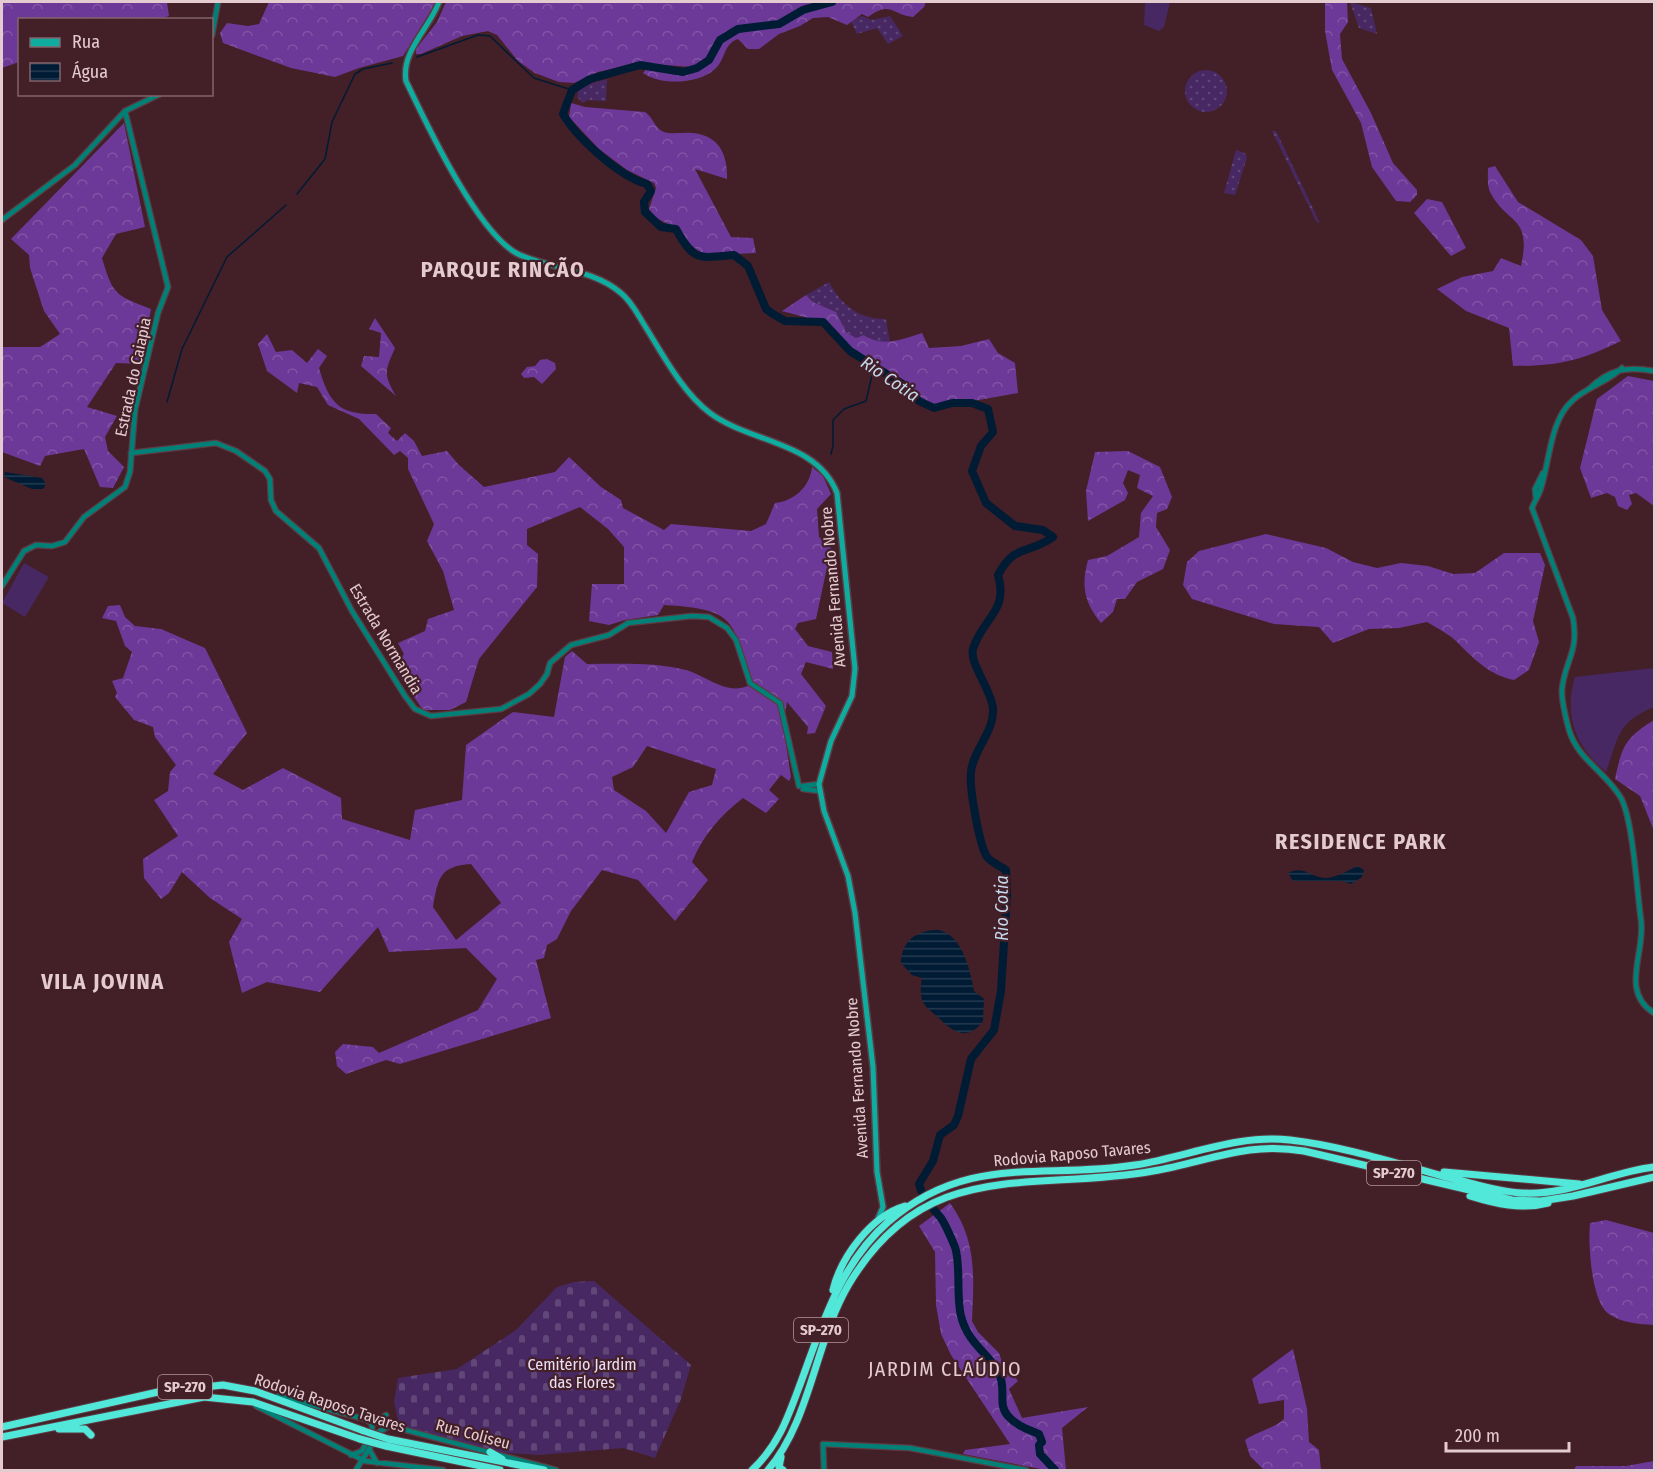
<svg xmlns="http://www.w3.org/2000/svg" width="1656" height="1472" viewBox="0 0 1656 1472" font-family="'Fira Sans Condensed',sans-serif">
  <defs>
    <pattern id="green-dots" width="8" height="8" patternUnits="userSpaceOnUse" patternTransform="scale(1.5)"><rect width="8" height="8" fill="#472863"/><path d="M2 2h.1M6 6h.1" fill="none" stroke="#614678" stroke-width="1.8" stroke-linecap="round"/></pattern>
    <pattern id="forest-crowns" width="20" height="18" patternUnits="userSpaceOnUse" patternTransform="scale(1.5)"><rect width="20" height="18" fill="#6c3998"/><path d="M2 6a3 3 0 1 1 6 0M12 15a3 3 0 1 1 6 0" fill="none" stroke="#8154a5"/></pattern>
    <pattern id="cemetery-stones" width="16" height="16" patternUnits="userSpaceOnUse" patternTransform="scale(1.5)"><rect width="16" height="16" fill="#472863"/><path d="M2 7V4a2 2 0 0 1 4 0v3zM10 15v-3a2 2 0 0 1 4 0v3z" fill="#614678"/></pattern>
    <pattern id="water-rules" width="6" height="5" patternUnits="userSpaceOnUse" patternTransform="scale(1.5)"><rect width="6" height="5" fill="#001b34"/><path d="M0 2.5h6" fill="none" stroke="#253b50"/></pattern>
  </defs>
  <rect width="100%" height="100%" fill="#431f27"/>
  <path fill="url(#green-dots)" d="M1350 2 1371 8 1377 34 1359 28Z
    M862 16 872 20 890 16 903 36 888 44 877 28 857 34 851 21Z
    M1185 91a21 21 0 1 1 42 0a21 21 0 1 1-42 0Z
    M607 79 606 101 588 100 583 103 577 97 579 87Z
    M1272 131H1276L1320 223 1316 221Z
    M1236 150 1245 153 1247 158 1235 195 1224 193Z
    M829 282C842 306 859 319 886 319L890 342H875L865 335 856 338 846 332 836 312 813 302 806 295Z"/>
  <path fill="url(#forest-crowns)" fill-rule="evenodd" d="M2 2H167L169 16 157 20H20L19 62 2 68Z
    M269 2H436L403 56 359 68 335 77 291 68 223 43 220 33 227 23 248 26 259 24Z
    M446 2H818L805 5 775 22 745 25 730 30 718 39 709 57 692 67 637 63 598 72 574 83 559 82 535 73 518 61 497 35 488 31 462 36 421 54H416V49L437 22Z
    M838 2H926L924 7 913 17C892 15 891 0 868 17L862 14 847 25 828 17 813 18 800 26 779 34 759 49H748L738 39C723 44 726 59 715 69 699 84 661 86 643 73L647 68 678 74 693 72 707 65 721 43 733 34 779 26 796 15Z
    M1325 2H1347L1348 22 1340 34 1342 59 1371 113 1393 163 1417 190V195L1410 202 1396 201 1372 167 1361 123 1332 70 1325 31Z
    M571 103 585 107 645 112C654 118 654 128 664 132 673 135 682 132 692 133 719 135 728 155 727 179L695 169 731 237 753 238 756 253 714 255 700 252 688 243 680 230 656 218 649 209 656 188 654 183 627 170 599 149 569 117Z
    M124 123 145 227 116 234 102 258C113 295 115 295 151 309L141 364 116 363 87 407 117 416 105 437 108 451 124 467 113 488 100 487 84 449 45 456 40 466 2 452V347H40L60 334 44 311 30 268 29 255 11 239Z
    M1495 166 1518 202 1581 240 1593 256 1602 310 1621 341C1580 361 1558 366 1513 366L1509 328 1466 311 1437 289 1462 277 1493 271 1501 258 1521 266C1532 215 1508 226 1490 192 1487 186 1488 175 1488 168Z
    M1427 199 1442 202 1466 248 1451 256 1414 213Z
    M806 295 813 302 836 312 846 332 856 338 864 335C883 348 902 339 922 333L929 348 961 346 989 339 998 353 1015 363 1018 393 934 408 919 401 904 385 850 351 823 322 782 311Z
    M375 318 395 348C385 371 383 374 396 396L361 366 364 356 379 357 381 333 369 329Z
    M267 334 276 352 292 350 307 363 318 349 327 356 319 368C329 402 338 415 376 414L391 428 388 433 397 441 405 433 414 441 422 456 447 451 459 465 484 487 555 472 569 457 601 487 621 500 623 508 664 530 671 524 751 531 766 524 775 503C794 501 810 487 812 467L823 476 831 494 817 509 819 537 833 550 834 559 826 572 816 619 798 623 795 629 808 646 832 652 833 669 806 662 801 674 826 706 815 733 807 734 808 727 787 702 783 725 791 777 789 781 781 775 769 790 779 799 766 813 743 798C720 816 703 835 692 862L708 880 675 921 638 880 602 870 571 911 557 939 547 945 544 958 536 960 551 1018 400 1064 386 1060 346 1074 337 1066 335 1052 343 1044 373 1047 379 1053 478 1010 497 979 466 948 389 952 378 927 320 992 267 982 242 993 229 942 242 919 210 898 182 872 169 893 161 899 144 878 143 859 178 836 154 800 168 791 170 772 176 765 155 737 153 727 134 720 115 697 117 693 112 681 123 678 132 652 125 646 116 621 102 618 108 606 120 605 125 617 135 626 161 629 205 648 247 733 213 774 243 790 283 768 341 798 342 819 410 840 415 810 462 800 466 745 513 712 554 717 565 657 572 651 587 664C619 664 655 662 686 670 707 676 725 695 748 686 736 620 735 609 664 605L658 615 625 620 609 625 589 621 592 584H624V547L608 529 580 507 527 529V545L538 554 537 587 479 659 466 702 450 710H423L394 668 404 654 398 643 425 631 428 619 454 610 443 571 427 541 434 524 408 469V458L400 451 394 455 359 419 328 405 317 387 299 383 297 393 267 371 258 344ZM647 746 716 769 712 785 689 792 666 833 646 811 614 790 612 777 633 767ZM471 864 501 903 456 940 433 907C438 879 439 866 471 864Z
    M547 359 555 363 556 369 542 384 534 377 524 378 521 374 527 367 535 366 540 360Z
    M1628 376 1654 381V506L1636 493 1629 495 1632 504 1627 510 1618 506 1615 497 1607 493 1591 498 1580 468 1597 399Z
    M1128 451 1160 467 1172 497 1167 509 1157 513 1156 527 1170 550 1163 569 1137 582 1125 599H1117L1113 612 1101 623C1084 602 1081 586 1088 560L1107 556 1139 537 1141 513 1153 496 1137 488 1140 475 1128 470 1123 483 1128 493 1125 500 1088 521 1086 491 1095 452Z
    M1266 534 1326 548 1353 562 1377 568 1401 563 1428 566 1453 574 1475 573 1504 553H1540L1545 565 1533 621 1539 642 1529 670 1514 680C1490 675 1476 661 1459 644 1451 635 1437 628 1427 622L1399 628 1369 629 1333 643 1319 627 1274 624 1192 599 1183 585 1187 562 1199 551Z
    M1654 720V831L1640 796 1615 779C1622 746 1625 738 1654 720Z
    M950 1203C977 1240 974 1277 972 1321L978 1332 999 1353 1006 1374 1015 1377 1018 1381 1009 1389 1022 1418 1088 1407 1062 1428 1066 1470H1046L963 1454 965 1450 1010 1444 951 1355 941 1334 936 1305 935 1252 919 1226Z
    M1606 1220 1654 1233V1325C1639 1324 1622 1323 1609 1314 1591 1302 1588 1243 1590 1223Z
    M1293 1349 1307 1409 1309 1442 1319 1450 1321 1470H1264L1250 1456 1245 1440C1258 1431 1273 1429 1284 1419V1400L1259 1404 1252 1379Z
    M1654 1461V1470H1574L1576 1466H1626Z"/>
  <path fill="url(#cemetery-stones)" d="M594 1281 691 1365 681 1399 655 1458 623 1448 539 1455 494 1452 399 1425 394 1402 398 1378 457 1369 516 1330 557 1287 574 1282Z"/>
  <path fill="#472863" d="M1145 2H1170L1164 27 1159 31 1144 25Z
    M24 563 49 577 25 617 2 603Z
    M1654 668V707C1616 723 1619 737 1606 772 1576 748 1563 715 1575 677Z"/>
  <path fill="url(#water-rules)" d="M5 472 42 478 46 484 43 489H32L4 477Z
    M1357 866 1364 870 1362 877 1351 884 1341 881H1293L1288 873C1302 865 1311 877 1325 878 1335 878 1348 871 1357 866Z
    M939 930C963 936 970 970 974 991L984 999 983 1021C970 1039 957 1035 943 1022 927 1006 917 1006 922 978L912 975 901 963C901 941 918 929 939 930Z"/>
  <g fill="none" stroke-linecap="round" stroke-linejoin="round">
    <path stroke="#001b34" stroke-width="1.5" d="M417 57 478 35 490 36 534 78 572 90
      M297 194 325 159 332 122 355 74 363 69 392 63
      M167 402 182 349 227 257 286 205
      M831 454 833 446V420L844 409 866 401 874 367"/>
    <path stroke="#001b34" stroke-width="8" d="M832 2 803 10 779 24 738 29 720 40 709 60 697 68 683 72 640 65 590 79 572 90 563 114C577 138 620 177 647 184L651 191 644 202 645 212 661 227 676 229C694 262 699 258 734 255L748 266 766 309 773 314 785 321 823 322 850 351 904 385 919 401 934 408 952 403H972L988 409 993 432 981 446 972 471 986 503 1015 526 1043 530 1053 537C1028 555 1015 543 998 575 1009 612 982 618 973 649 969 663 991 689 993 708 995 731 973 750 971 772 969 787 979 844 987 857 991 862 1000 866 1006 870L1007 894 1001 991 994 1030 971 1059 958 1116 954 1125 940 1135 933 1161 919 1184C922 1198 932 1207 941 1218 947 1227 951 1238 955 1247 961 1264 956 1296 961 1316 968 1344 988 1352 999 1373 1007 1390 997 1404 1008 1416 1017 1426 1027 1429 1039 1434L1042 1442 1039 1445 1040 1454 1055 1470"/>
    <defs>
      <path id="tertiary" d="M212 35 218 2
        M2 220 75 165 125 111 160 94
        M1622 368C1607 383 1586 387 1572 401 1549 422 1550 463 1540 491 1538 497 1534 502 1532 508L1573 618C1579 653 1565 660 1562 689 1561 701 1566 718 1569 730 1578 760 1606 772 1621 798 1633 820 1637 892 1641 920 1646 952 1619 991 1654 1013
        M1589 389C1609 369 1627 366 1654 371
        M131 453 216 443 236 451 265 471 270 479 271 500 276 511 319 548 352 611 405 696 415 709 431 716 501 709 529 694 540 684 547 674 550 663 571 645 609 635 628 623 692 616 709 617 727 628 736 640 750 683 780 703 799 786
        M1536 499 1535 489 1543 473
        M2 586 24 551 36 545 52 546 65 542 84 517 125 487 130 472 135 410 158 313 168 287 125 111
        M803 786 819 784
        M803 789 820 791
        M278 1396 556 1470
        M256 1406 365 1461 443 1470
        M377 1421 386 1415
        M351 1455 362 1451 372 1433V1424L367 1420
        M377 1463 369 1449 379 1432 389 1426
        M356 1470 369 1449
        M824 1470 823 1444 910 1448 1026 1470"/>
      <path id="secondary" d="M439 2C429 29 401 51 406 81 426 123 479 237 520 255 552 269 593 269 621 293 632 302 638 315 645 326 663 355 683 393 710 413 750 443 817 441 837 493L855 669 852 696 831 741 819 784 824 811 848 876 855 913 873 1067 877 1172 883 1207 878 1219"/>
      <path id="motorway" d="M1444 1172 1579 1184
        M1470 1196C1496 1204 1521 1210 1548 1203
        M833 1290C841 1257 871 1216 905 1206
        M2 1427 158 1392 223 1385 255 1391 364 1431
        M59 1429H85L91 1435
        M2 1437 204 1397 253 1402 360 1439
        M388 1439 544 1470
        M386 1446 500 1470
        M490 1452 502 1459
        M781 1457 779 1467 783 1470
        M752 1470C779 1445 788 1417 801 1382 822 1325 840 1264 888 1222 969 1152 1043 1180 1135 1165 1187 1157 1236 1134 1290 1140 1344 1146 1405 1166 1458 1180 1479 1185 1500 1192 1522 1193 1568 1196 1610 1172 1654 1167
        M768 1470C811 1420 815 1341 849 1284 927 1154 1032 1193 1153 1171 1207 1162 1247 1141 1304 1151L1512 1200 1541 1201 1573 1196 1654 1177"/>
    </defs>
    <use href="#tertiary" stroke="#5d3b42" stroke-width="7"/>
    <use href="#secondary" stroke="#5d3b42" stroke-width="8"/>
    <use href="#motorway" stroke="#5d3b42" stroke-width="9"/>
    <use href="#tertiary" stroke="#008178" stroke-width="4.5"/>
    <use href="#secondary" stroke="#0faca0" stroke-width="5"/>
    <use href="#motorway" stroke="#51e8da" stroke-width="7"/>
    <defs>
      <path id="motorway-bridge" d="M364 1431 388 1439
        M360 1439 386 1446"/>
    </defs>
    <use href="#motorway-bridge" stroke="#5d3b42" stroke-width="9" stroke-linecap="butt"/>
    <use href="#motorway-bridge" stroke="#51e8da" stroke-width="7"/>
  </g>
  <g text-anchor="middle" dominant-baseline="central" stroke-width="4.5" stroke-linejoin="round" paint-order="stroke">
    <g fill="#431f27" stroke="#b4979d" stroke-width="1.5">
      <rect x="1367" y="1161" width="54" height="24" rx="4.5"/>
      <rect x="794" y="1318" width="54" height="24" rx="4.5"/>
      <rect x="158" y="1375" width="54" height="24" rx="4.5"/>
    </g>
    <g font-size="15" font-weight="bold" fill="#e4cbd0">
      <text x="1394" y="1173">SP-270</text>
      <text x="821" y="1330">SP-270</text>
      <text x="185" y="1387">SP-270</text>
    </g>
    <g font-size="16" fill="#e4cbd0" stroke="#431f27">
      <text transform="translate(133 377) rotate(-78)">Estrada do Caiapia</text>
      <text transform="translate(833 587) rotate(-95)">Avenida Fernando Nobre</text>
      <text transform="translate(386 639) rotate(59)">Estrada Normandia</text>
      <text transform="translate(857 1078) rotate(-94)">Avenida Fernando Nobre</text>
      <text transform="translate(1072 1154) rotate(-5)">Rodovia Raposo Tavares</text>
      <text transform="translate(330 1403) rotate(18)">Rodovia Raposo Tavares</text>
      <text transform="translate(473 1434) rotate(15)">Rua Coliseu</text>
    </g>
    <g font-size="16" fill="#e9def7" stroke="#431f27">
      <text x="582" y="1364">Cemitério Jardim<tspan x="582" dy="18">das Flores</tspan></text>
    </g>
    <g font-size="18" font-style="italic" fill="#c3d8ec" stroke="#431f27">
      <text transform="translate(890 379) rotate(34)">Rio Cotia</text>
      <text transform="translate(1002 908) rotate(-90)">Rio Cotia</text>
    </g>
    <g font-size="20" letter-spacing="1.5" fill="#e4cbd0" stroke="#431f27">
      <text x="945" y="1369">JARDIM CLAÚDIO</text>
    </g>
    <g font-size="22" font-weight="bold" letter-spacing="1.5" fill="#e4cbd0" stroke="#431f27">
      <text x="503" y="269">PARQUE RINCÃO</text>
      <text x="1361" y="841">RESIDENCE PARK</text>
      <text x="103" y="981">VILA JOVINA</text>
    </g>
  </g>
  <rect width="1656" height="1472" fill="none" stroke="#e4cbd0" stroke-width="6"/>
  <rect x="18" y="18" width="195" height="78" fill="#431f27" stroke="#83646b" stroke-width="1.5"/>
  <rect x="30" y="38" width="30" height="9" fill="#0faca0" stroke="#83646b" stroke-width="1.5"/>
  <text x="72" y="48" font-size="18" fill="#e4cbd0">Rua</text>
  <rect x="30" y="63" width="30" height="18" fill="url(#water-rules)" stroke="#83646b" stroke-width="1.5"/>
  <text x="72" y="78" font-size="18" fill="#e4cbd0">Água</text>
  <path d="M1446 1442v9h123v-9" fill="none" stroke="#e4cbd0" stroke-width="3"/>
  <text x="1455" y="1442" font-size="18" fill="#e4cbd0" stroke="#431f27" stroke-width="4.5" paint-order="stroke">200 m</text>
</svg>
